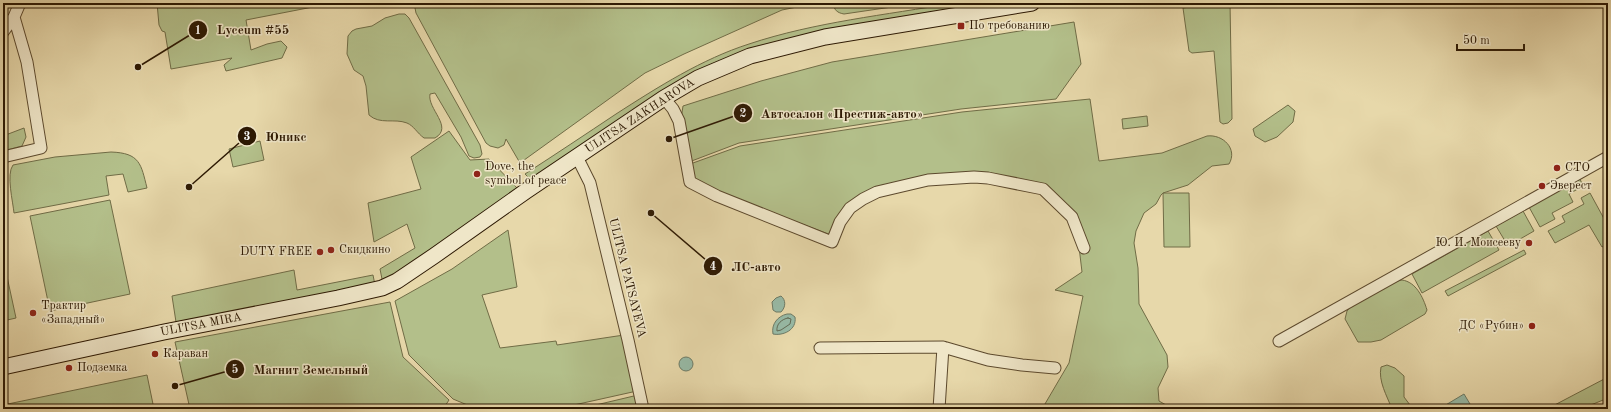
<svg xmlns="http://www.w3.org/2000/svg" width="1611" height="412" viewBox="0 0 1611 412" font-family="'Old Standard TT',serif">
  <rect width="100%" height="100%" fill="#e7d8aa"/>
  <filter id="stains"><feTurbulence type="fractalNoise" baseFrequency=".005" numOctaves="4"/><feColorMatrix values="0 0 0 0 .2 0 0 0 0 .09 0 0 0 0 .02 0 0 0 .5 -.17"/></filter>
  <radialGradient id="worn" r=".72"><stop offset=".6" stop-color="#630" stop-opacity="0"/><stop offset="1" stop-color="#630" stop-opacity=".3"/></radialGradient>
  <path fill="#b3bf8a" stroke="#706c46" d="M157 3H347L318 6 246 20 251 50 267 44 281 41 287 47 282 58 226 71 224 65 232 58 171 69 165 32 162 31 159 25Z
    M414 3H817L782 10 684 54 645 73 520 163 506 139 504 145 498 148 490 146 486 143 416 13Z
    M834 3H919L844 14C838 13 833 10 834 3Z
    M954 3H963L960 7 751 50 532 181 525 174C556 154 586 134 616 114 658 87 702 59 749 44 815 22 886 15 954 3Z
    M1213 3H1230L1232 119 1228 123 1223 124 1220 122 1214 51 1192 53 1189 51 1183 8Z
    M399 14H405L409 18 480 145 482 154 480 157 474 158 469 156 461 137 435 93 430 94C427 109 454 127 435 138H424C417 133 414 126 407 123 394 118 380 125 369 115L366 86 363 76 354 70 347 54 348 36 352 31 356 29 372 26 385 18Z
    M1074 22 1081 64 1056 99 961 109 739 143 689 162 681 119 683 106 761 81 832 62Z
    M1090 99 1099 161 1162 153 1207 136C1223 134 1238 149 1229 164L1212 166 1188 185 1163 193H1189L1190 247H1164L1163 193 1161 195 1156 204 1144 213 1136 231 1134 243 1138 268 1139 304 1167 355 1168 367 1158 388 1159 401 1166 405 1169 409H1042L1069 363 1083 296 1055 290 1082 272 1075 213 1040 183 988 174 875 189 831 235 717 192 692 178 691 165 693 163 740 146 962 112Z
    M1288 105 1295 111 1293 122 1277 137 1265 142 1255 136 1253 129Z
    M1147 116 1148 126 1123 129 1122 119Z
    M24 128 26 137 22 146 3 151V136Z
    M449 131 470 160 489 159 519 190 383 284 380 269 415 248 407 224 374 242 368 203 421 189 411 157Z
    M260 141 264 160 233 167 229 149Z
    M111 152C140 153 141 164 147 188L128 192 123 174 106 176 109 195 14 213C13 202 6 174 13 165L55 157Z
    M1580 179 1583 186 1569 194 1573 202 1552 213 1555 219 1540 227 1529 207Z
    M1590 193 1608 226V244L1602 247 1589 225 1555 243 1548 231 1565 222 1562 216 1584 204 1581 198Z
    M110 200 130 294 50 311 30 216Z
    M1523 211 1534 231 1508 246 1496 226Z
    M508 230 517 287 482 295 500 348 556 341 557 345 624 335 637 391 556 409H477L453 399 409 355 395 301 452 269Z
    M1488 231 1499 250 1422 293 1412 274Z
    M1524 250 1526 254 1448 296 1445 291Z
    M3 258 16 318 3 321Z
    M294 270 297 290 373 275 375 285 176 322 172 296Z
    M1402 280C1416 282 1423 297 1427 310L1425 314 1381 340 1371 342H1358L1345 319 1347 311 1352 305 1393 282Z
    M390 302 403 357 449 400 443 409H190L175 342Z
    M1387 365 1395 368 1404 376V397L1413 409H1392C1387 396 1378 381 1381 367Z
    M147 375 154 409H3V405Z
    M1608 377V398L1581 409H1547Z
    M638 395 641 409H579Z"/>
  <path fill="#97baa6" stroke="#6d7a65" d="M781 296C786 300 786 307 781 312H776L773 310 772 302 776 298Z
    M787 314H791L795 317C797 330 783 336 773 334 771 324 778 316 787 314Z
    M679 364a7 7 0 1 1 14 0a7 7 0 1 1-14 0Z
    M1464 394 1473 409H1439Z"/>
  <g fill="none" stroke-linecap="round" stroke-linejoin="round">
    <path stroke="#626a54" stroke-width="1" d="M788 318 791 319 790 324 781 330 777 331C776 324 782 319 788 318Z"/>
    <defs>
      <path id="street" d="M3 32 14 17 20 3
        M664 98 673 109 679 121 690 182 717 196 832 242 840 222 850 208 863 199 877 192 928 180 974 177 988 178 1043 189 1072 217 1084 248
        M3 157 41 148 27 62 14 17
        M577 157 590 183 628 340 643 409
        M1279 341 1608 157
        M820 348 943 347 988 360 1022 365 1055 368
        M939 409 943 347"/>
      <path id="secondary" d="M3 367 164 332 338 298 382 288 397 281 434 256 526 191 664 98 698 78 750 56 825 37 1032 3"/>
    </defs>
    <use href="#street" stroke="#5c492d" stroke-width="13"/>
    <use href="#secondary" stroke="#2d1903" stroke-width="17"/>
    <use href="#street" stroke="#efe6c8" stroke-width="11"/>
    <use href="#secondary" stroke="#efe6c8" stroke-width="15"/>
  </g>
  <g fill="#8f2418" stroke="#efe6c8" stroke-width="1.5">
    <rect x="957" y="22" width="8" height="8" rx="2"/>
    <circle cx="1557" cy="168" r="4"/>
    <circle cx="477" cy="174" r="4"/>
    <circle cx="1542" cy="186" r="4"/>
    <circle cx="1529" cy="243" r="4"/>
    <circle cx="331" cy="250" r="4"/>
    <circle cx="320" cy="252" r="4"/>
    <circle cx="33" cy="313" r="4"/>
    <circle cx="1532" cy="326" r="4"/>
    <circle cx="155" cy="354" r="4"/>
    <circle cx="69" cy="368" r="4"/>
  </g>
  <g text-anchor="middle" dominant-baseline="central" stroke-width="3" stroke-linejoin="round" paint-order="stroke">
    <g font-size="12" fill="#2d1903" stroke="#efe6c8" text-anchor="start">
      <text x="969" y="26">По требованию</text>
      <text x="485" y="167">Dove, the<tspan x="485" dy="14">symbol of peace</tspan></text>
      <text x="1565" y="168">СТО</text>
      <text x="1550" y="186">Эверест</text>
      <text x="1521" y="243" text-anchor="end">Ю. И. Моисееву</text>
      <text x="339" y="250">Скидкино</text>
      <text x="312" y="252" text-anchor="end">DUTY FREE</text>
      <text x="41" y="306">Трактир<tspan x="41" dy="14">«Западный»</tspan></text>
      <text x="1524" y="326" text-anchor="end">ДС «Рубин»</text>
      <text x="163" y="354">Караван</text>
      <text x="77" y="368">Подземка</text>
    </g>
    <g font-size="12" fill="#2d1903" stroke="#efe6c8">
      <text transform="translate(640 116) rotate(-33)">ULITSA ZAKHAROVA</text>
      <text transform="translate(627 278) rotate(76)">ULITSA PATSAYEVA</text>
      <text transform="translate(201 325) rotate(-11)">ULITSA MIRA</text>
    </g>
  </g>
  <path fill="none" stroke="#2d1903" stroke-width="1.5" d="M138 67L198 30M669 139L743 113M189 187L247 136M651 213L713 266M175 386L235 369"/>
  <g fill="#2d1903" stroke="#efe6c8" stroke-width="1.5">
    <circle cx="138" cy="67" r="4"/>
    <circle cx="669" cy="139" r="4"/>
    <circle cx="189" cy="187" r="4"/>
    <circle cx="651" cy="213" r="4"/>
    <circle cx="175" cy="386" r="4"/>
    <circle cx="198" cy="30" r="10"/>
    <circle cx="743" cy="113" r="10"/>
    <circle cx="247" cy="136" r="10"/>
    <circle cx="713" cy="266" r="10"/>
    <circle cx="235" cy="369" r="10"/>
  </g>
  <g font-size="12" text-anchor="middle" font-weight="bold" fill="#fff">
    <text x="198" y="34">1</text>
    <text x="743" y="117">2</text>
    <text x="247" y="140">3</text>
    <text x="713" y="270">4</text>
    <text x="235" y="373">5</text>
  </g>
  <g font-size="13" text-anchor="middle" font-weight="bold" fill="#2d1903" stroke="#efe6c8" stroke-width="3" stroke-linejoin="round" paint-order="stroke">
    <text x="253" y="34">Lyceum #55</text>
    <text x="842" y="118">Автосалон «Престиж-авто»</text>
    <text x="286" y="141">Юникс</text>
    <text x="756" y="271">ЛС-авто</text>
    <text x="311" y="374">Магнит Земельный</text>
  </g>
  <rect width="1611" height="412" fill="none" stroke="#e7d8aa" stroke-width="16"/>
  <rect x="4" y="4" width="1603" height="404" fill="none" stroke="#2d1903" stroke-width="2"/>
  <rect x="8" y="8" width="1595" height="396" fill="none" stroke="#2d1903"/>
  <path d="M1457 44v6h67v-6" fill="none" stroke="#2d1903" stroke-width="2"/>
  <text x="1463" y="44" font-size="12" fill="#2d1903" stroke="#efe6c8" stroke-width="3" paint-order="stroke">50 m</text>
  <rect width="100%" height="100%" filter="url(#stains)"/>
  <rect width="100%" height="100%" fill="url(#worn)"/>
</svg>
